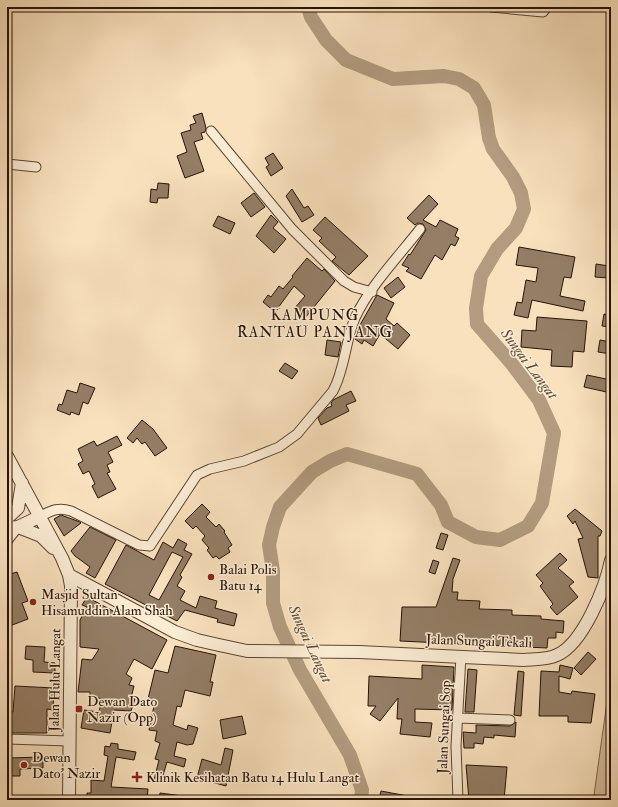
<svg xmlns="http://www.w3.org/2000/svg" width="618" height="807" viewBox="0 0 618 807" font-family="'IM FELL Double Pica',serif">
  <rect width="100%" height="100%" fill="#f9e1bd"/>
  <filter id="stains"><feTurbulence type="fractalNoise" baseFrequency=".005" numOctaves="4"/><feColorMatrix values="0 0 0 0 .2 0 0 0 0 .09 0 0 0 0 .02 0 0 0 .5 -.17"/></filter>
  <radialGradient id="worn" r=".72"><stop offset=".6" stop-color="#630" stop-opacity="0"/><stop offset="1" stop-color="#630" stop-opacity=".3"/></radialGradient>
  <path fill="#d5be9e" stroke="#7e6853" d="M611 673V799L594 795Z
    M7 796 57 800H7Z"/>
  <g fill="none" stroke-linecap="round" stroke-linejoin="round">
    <path stroke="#b29b7f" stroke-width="14" d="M308 7 311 17 326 40 346 60 393 79 444 76 459 79 474 88 484 105 489 138 493 149 513 177 521 193 524 209 516 228 497 249 481 276 476 308 477 324 512 364 539 400 554 433 542 503 528 526 500 540 476 537 448 522 441 505 417 474 347 454 330 461 312 472 280 507 273 527 269 545 273 571V603L280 627 300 670 350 755 362 790 361 800"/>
  </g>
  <path fill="#947e66" stroke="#271308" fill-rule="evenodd" d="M202 113 206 128 205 132 201 133 203 139 194 142 204 171 185 178 177 156 187 152 181 133 191 130 190 125 196 123 193 116Z
    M273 153 283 168 271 176 266 167 269 165 265 158Z
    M158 183 169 184 168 198H158L157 203 150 202 151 189 157 190Z
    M292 189 304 208 308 206 314 215 302 222 286 196Z
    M254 193 265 207 251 217 241 203Z
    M429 195 438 204 423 220 436 227 440 220 458 229 455 236 459 238 455 246 451 244 442 260 435 255 421 279 406 271 409 268 402 265 409 254 410 255 426 230 423 224 418 223 415 225 407 218Z
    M271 215 278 222 273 228 286 239 274 253 256 236Z
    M218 216 235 223 230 234 213 226Z
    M325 217 368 256 349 275 332 261 336 257 319 241 322 238 313 230Z
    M519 247 575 257 571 278 564 277 560 296 585 301 583 311 532 300 528 318 514 315 517 302 522 303 526 280 536 282 538 268 516 265Z
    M307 258 322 271 324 269 335 281 305 318 294 309 305 296 294 286 275 312 263 302 268 295 271 297 279 286 283 289 293 277 292 276Z
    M596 264 609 266 608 278 595 277Z
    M398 277 405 287 391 298 384 288Z
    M377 295 394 303 386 319 394 326 397 323 410 335 398 349 380 334 373 346 364 340 362 344 355 339 356 332Z
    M604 314 611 316V327L602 326Z
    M537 317 587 321 584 352 573 351 572 367 551 366 552 350 521 347 522 330 536 331Z
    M327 340 341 342 338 357 325 355Z
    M600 340 611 342V354L598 352Z
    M285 363 298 371 292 379 279 371Z
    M587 375 611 380V393L584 387Z
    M80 383 95 388 88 404 83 402 79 415 71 412 70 415 57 410 59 404 62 405 67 390 77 393Z
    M351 391 356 401 346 405 349 411 321 425 318 418 327 408 332 406 331 403 333 400Z
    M142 420 153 429 167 448 155 456 145 442 142 444 137 438 133 443 127 438Z
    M117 436 122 445 108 452 113 462 107 465 110 472 107 473 116 489 98 498 92 486 95 484 89 471 83 474 78 464 83 461 78 449 94 441 97 446Z
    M202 504 210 512 206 517 216 527 219 524 225 531 224 532 232 545 228 548 230 552 219 559 216 556 213 558 207 550 209 548 202 540 205 536 196 526 193 529 185 521Z
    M575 509 602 531 600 536H598V578L588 577 578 539 583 538 575 521 573 524 567 516Z
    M61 515 80 522 81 523 64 536 54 519Z
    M90 527 116 540 95 578 86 573 90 567 75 556 71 551Z
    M441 533 448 535 443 550 436 548Z
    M178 539 187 544 184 550 192 554 180 575 182 577 177 586 185 591 180 600 196 608 200 596 217 601 215 608 237 614 234 626 217 622 218 619 185 610 177 621 105 584 126 545 154 560 163 542 173 548ZM172 552 183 557 159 600 149 595Z
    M560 553 567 560 558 568 574 582 569 586 578 597 557 615 550 607 553 604 540 586 543 583 536 575Z
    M453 558 460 560 453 579 452 592H458L457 600 480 601 479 609 512 610V615L541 616V619L564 621 563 633 556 632V638H548L547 648 400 641 402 607H436Z
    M433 560 439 562 435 574 429 572Z
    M17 572 28 601 22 603 28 619 7 627V575Z
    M87 597 167 640 152 669 134 659 126 674 132 678 129 685 134 686 131 698 135 699 131 711 114 710 110 733 81 728 84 710 99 712 102 699 90 695V692H78L82 659 92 660 99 649 80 647V620L87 607 82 605Z
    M26 646 45 647 44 662 55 663V673L33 672V660L25 659Z
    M175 646 216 655 210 682H213L210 696 185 690 181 707 177 706 173 725 187 730 188 725 198 728 193 744 187 745 177 742 174 756 186 759 184 767 167 762 161 782 154 780 159 760 155 759 160 743 155 741 157 731 149 730 155 701 148 699 155 670 168 673Z
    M588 652 596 659 581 675 574 668Z
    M422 665 454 667 452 710 415 709V722L432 723 430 737 400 734 402 719H397L398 698 380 721 370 714 376 706H368L369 676 422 679Z
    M560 665 573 668 570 679 559 676V692L571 694 572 691 595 694 591 723 568 722V716H539L541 671 559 672Z
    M468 669 477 670 474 712H465Z
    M518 671 524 672 521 716 514 715Z
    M15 686 54 688 53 710 47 709V733H11V712H13Z
    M242 716 246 734 223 739 220 720Z
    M516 722 515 737 494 735V738L484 737 483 744 474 743V748H464L463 732 476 733V725L510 726Z
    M111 743 118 744V749L136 752 134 760 116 757 111 787 148 789 147 800H87V793H91V780L104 781 108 756 104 755 105 746 110 747Z
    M225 748 233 750 226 786 197 778 202 759 221 765Z
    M43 757V768L20 769V776H10V769H7V758Z
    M466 765 507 767 504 800H469Z
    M381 791 413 797V800H379Z
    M160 793 183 796V800H159Z"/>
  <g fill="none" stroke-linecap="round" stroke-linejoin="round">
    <defs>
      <path id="minor" d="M491 7 543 12 547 7
        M211 131 292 229 344 281 354 287 372 292
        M7 164 36 167
        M41 516C52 510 59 507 71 511L139 545 150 546 197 475 210 469 244 461 279 447 297 434 333 391C345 369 345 342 355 318 369 287 399 256 420 229
        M7 541 18 527
        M458 718 510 720
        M7 739 69 741
        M458 800 456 746 461 656"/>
      <path id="tertiary" d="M7 456 62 558 69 575 71 586 69 800
        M7 518 18 508 22 483
        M18 527 41 536 53 548
        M7 528 18 527 41 516
        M69 575 175 632 197 640 219 645 247 651 359 652 523 660C534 659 547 660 557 655 583 644 606 586 611 560"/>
    </defs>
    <use href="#minor" stroke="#5c4635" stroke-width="11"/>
    <use href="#tertiary" stroke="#5c4635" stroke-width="14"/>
    <use href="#minor" stroke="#fbecd4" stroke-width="9"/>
    <use href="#tertiary" stroke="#fbecd4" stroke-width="12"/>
  </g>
  <g fill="#8f2418" stroke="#fbecd4" stroke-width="1.5">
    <circle cx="211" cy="577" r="4"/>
    <circle cx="33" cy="602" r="4"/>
    <rect x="75" y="705" width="8" height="8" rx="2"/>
    <circle cx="24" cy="765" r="4"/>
    <path d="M135 771h4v4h4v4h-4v4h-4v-4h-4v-4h4z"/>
  </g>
  <g text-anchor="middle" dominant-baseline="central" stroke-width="3" stroke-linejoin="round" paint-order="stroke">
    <g font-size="14" fill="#271308" stroke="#fbecd4" text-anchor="start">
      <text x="219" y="569">Balai Polis<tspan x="219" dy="16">Batu 14</tspan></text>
      <text x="41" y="594">Masjid Sultan<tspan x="41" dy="16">Hisamuddin Alam Shah</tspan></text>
      <text x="87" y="701">Dewan Dato<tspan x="87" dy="16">Nazir (Opp)</tspan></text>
      <text x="32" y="757">Dewan<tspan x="32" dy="16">Dato' Nazir</tspan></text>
      <text x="146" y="777">Klinik Kesihatan Batu 14 Hulu Langat</text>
    </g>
    <g font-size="14" fill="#271308" stroke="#fbecd4">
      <text transform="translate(479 641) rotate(2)">Jalan Sungai Tekali</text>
      <text transform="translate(55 680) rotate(-89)">Jalan Hulu Langat</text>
      <text transform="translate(444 727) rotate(-88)">Jalan Sungai Sop</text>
    </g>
    <g font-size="15" letter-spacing="1" fill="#271308" stroke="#fbecd4">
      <text x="315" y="315">KAMPUNG<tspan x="315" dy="17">RANTAU PANJANG</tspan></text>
    </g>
    <g font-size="15" font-style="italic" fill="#5f4938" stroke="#fbecd4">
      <text transform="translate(529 364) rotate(53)">Sungai Langat</text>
      <text transform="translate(310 644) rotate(65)">Sungai Langat</text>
    </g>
  </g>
  <rect width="618" height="807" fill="none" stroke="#f9e1bd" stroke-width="24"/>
  <rect x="8" y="8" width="602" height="791" fill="none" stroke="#271308" stroke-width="2"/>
  <rect x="12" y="12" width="594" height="783" fill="none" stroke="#271308"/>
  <rect width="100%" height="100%" filter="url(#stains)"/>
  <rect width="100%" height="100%" fill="url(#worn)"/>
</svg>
